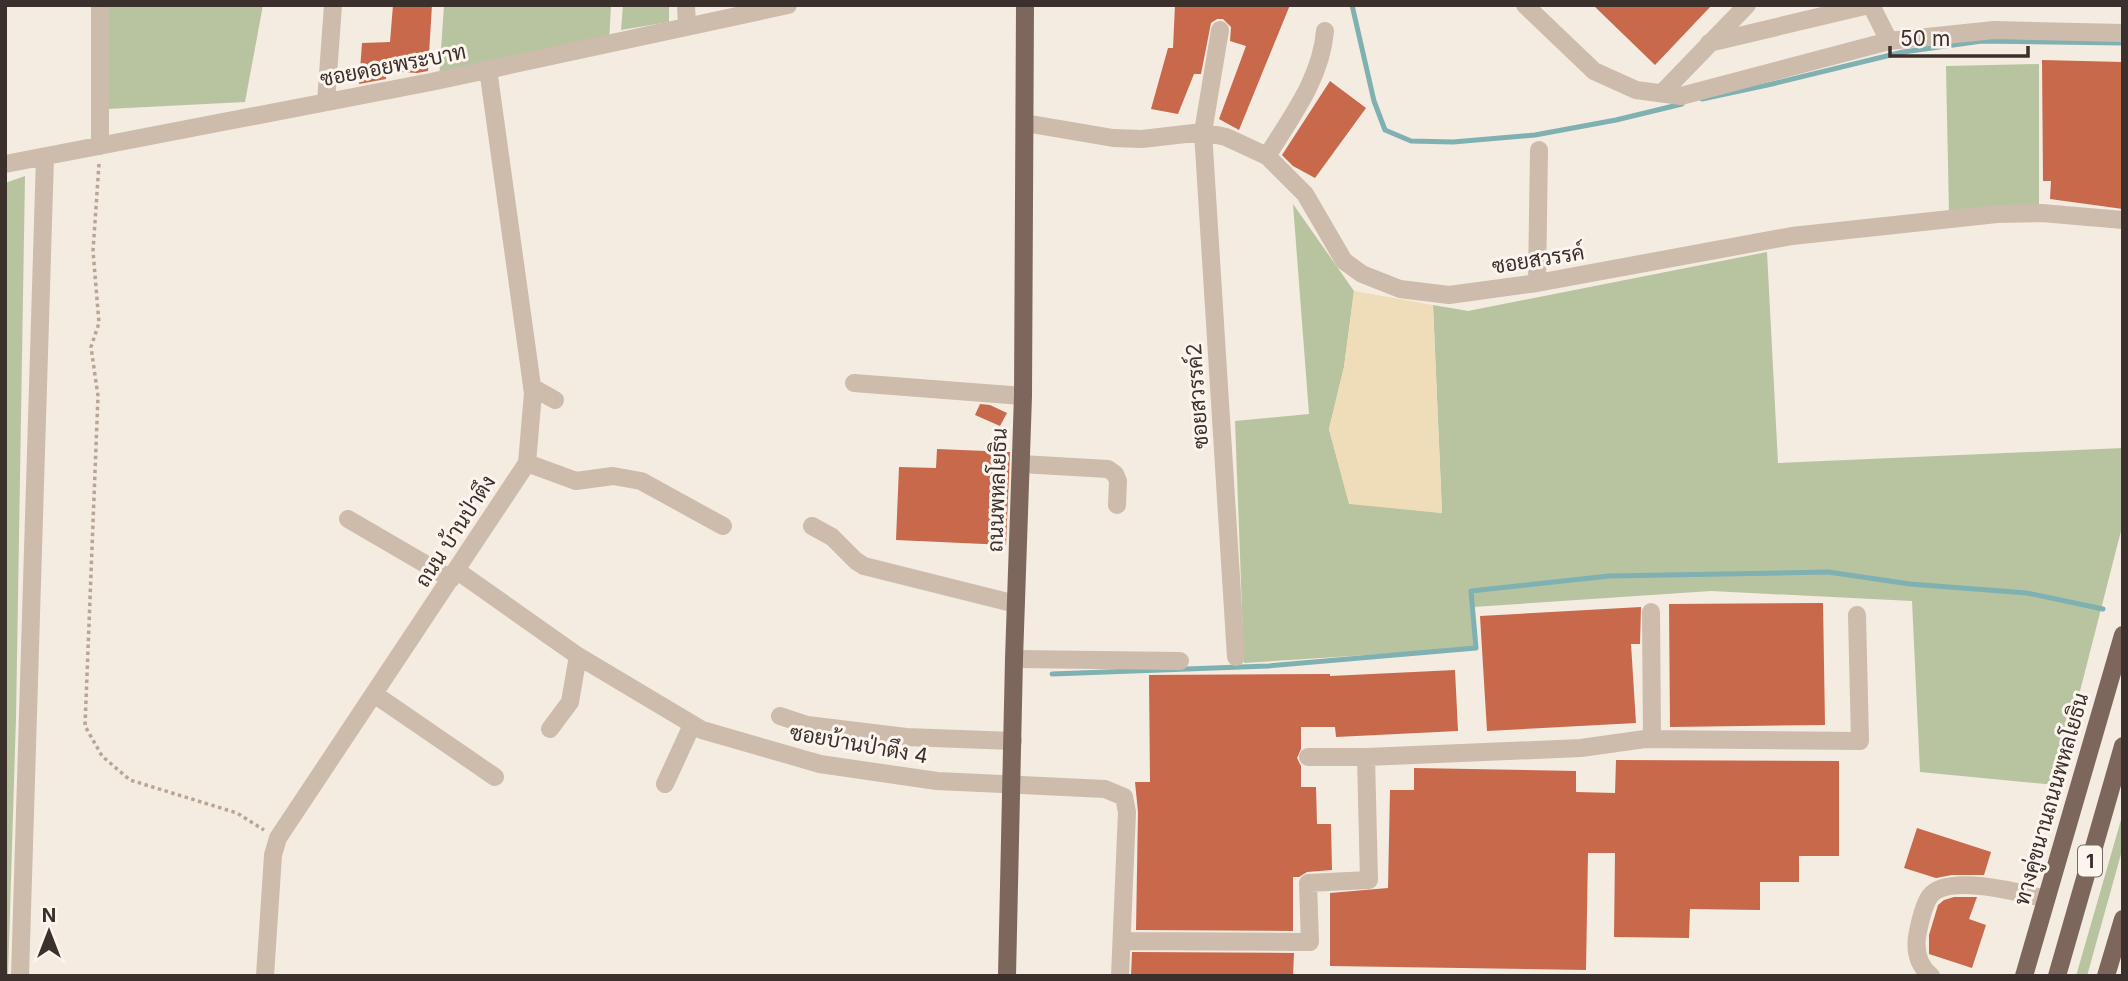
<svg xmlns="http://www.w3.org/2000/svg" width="2128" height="981" viewBox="0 0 2128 981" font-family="Inter,Sarabun,sans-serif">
  <rect width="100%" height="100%" fill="#f4ebe1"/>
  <path fill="#b8c4a0" d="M103 5H263L245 102 107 109Z
    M444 5H611L609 43 439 80Z
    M623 5H669V22L621 30Z
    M2039 64V206L1949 214 1946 66Z
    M25 176 16 718 8 976H5V183Z
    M1293 204 1354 291 1344 367 1329 429 1349 503 1442 513 1433 305 1468 311 1767 252 1778 463 2123 448V523L2056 785 1920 772 1912 601 1711 591 1473 607 1476 648 1244 663 1235 421 1309 414Z
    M2123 813V847L2087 976H2076Z"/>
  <path fill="#efdcb8" d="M1354 291 1433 305 1442 513 1349 504 1329 429 1344 367Z"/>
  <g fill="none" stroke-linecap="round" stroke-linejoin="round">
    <path stroke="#7fb0b2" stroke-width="5" d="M1352 5 1374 101 1385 130 1411 141 1453 142 1535 135 1616 120 1682 104
      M1702 99 1772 84 1903 52 1982 41 2123 43
      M1052 674 1268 666 1476 648 1471 591 1609 576 1828 572 1910 584 2027 593 2103 609"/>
  </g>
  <path fill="#c8694b" d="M393 5H432L428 71 417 73 386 71V79L359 84 362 43 390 42Z
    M1175 5H1290L1239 130 1219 119 1246 46 1230 41 1231 27 1223 19H1217L1211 23 1201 74H1194L1178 114 1151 109 1168 48H1173Z
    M1593 5H1712L1655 65Z
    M2042 60 2123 62V209L2050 199 2051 181H2043Z
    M1330 81 1366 108 1315 178 1293 166 1282 155Z
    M980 404 990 405 1007 413 1000 426 975 415Z
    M937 449 1010 452 1006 545 896 540 899 467 936 468Z
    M1823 603 1825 725 1670 727 1669 604Z
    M1641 607 1640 644H1631L1636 723 1487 731 1480 616Z
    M1455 670 1458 731 1336 737 1335 727H1301V749L1297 758 1301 766V787H1316L1317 824H1331L1332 870 1307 872 1299 877H1293V931L1136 930 1138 812 1135 782H1150L1149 675 1330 674V676Z
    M1616 760 1839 761V856H1799V882H1760V910L1690 909 1689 938 1614 937 1615 853H1588L1586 970 1330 966V893L1388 888 1390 790H1414V768L1576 771V792L1615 793Z
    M1917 828 1991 852 1984 875H1952L1936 878 1904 868Z
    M1954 897H1977L1969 919 1986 925 1972 968 1929 954V935L1938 905 1944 900Z
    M1132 952 1294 953 1293 976H1131Z"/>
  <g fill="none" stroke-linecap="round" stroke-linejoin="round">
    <path stroke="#b9a596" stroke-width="3.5" stroke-dasharray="3.5 3.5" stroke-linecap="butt" d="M99 164 93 251 99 323 91 347 98 396 85 726 102 756 130 780 237 813 264 830"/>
    <path stroke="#cdbbac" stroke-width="18" d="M100 5V146
      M686 5 687 27
      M1525 5 1594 71 1636 90 1681 96 1889 41 1994 30 2123 33
      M1871 5 1889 41
      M1220 30 1203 132 1236 657
      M1709 43 1869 5
      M1662 93 1747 5
      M326 102 333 5
      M1025 123 1113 138 1142 139 1203 132 1226 137 1267 156 1305 194 1344 261 1362 274 1400 289 1449 295 1537 283 1792 236 1997 214 2042 213 2123 220
      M1267 156C1292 116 1321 78 1325 31
      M5 164 431 82 788 5
      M1537 283 1539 150
      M854 383 1023 396
      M532 387 555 400
      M527 463 576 481 613 476 641 481 723 526
      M1021 464 1108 469 1115 474 1118 481 1117 505
      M348 519 451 579
      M812 526 832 537 856 561 864 566 1016 604
      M456 570 578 656 702 730 820 764 937 781 1105 789 1124 797 1127 812 1120 976
      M1651 612 1652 739
      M1014 659 1180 661
      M374 694 495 777
      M780 716 807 725 906 737 1013 741
      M550 729 570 702 578 656
      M1308 757H1366L1581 748 1645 739 1860 741 1857 615
      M665 784 692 725
      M1122 941 1310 942 1308 883 1369 880 1366 757
      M20 976 45 157
      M265 976 273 855 278 838 527 463 533 393 488 69
      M1931 976C1919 966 1915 952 1917 937 1919 926 1923 906 1930 896 1948 873 2022 893 2046 899"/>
    <path stroke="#7d675c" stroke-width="18" d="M1007 976 1014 659 1023 396 1025 5
      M2024 976 2123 635
      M2057 976 2123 746
      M2106 976 2123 919"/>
  </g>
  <g text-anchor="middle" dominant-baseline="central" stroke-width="6" stroke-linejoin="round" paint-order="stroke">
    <rect fill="#fbf5ee" stroke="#756b66" stroke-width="2" x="2078" y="845.5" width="24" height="31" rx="5"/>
    <g font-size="19" font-weight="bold" fill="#3b302b">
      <text x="2090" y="861">1</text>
    </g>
    <g font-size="21" fill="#3b302b" stroke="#fbf5ee">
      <text transform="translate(393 65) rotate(-11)">ซอยดอยพระบาท</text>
      <text transform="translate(1538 259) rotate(-9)">ซอยสวรรค์</text>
      <text transform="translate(1197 396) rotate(-94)">ซอยสวรรค์2</text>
      <text transform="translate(997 490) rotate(-88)">ถนนพหลโยธิน</text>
      <text transform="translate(455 531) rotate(-57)">ถนน บ้านป่าตึง</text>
      <text transform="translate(859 744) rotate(10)">ซอยบ้านป่าตึง 4</text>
      <text transform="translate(2051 799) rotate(-74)">ทางคู่ขนานถนนพหลโยธิน</text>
    </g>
  </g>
  <rect width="2128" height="981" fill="none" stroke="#3b302b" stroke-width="14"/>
  <g transform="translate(49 932)" stroke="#fbf5ee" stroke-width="5" paint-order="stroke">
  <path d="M0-5L12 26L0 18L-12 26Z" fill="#3b302b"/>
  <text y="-10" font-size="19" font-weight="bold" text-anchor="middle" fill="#3b302b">N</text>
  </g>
  <path d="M1890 46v10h138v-10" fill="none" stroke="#3b302b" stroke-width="3.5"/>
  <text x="1900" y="46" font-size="21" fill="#3b302b" stroke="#fbf5ee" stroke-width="5" paint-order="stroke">50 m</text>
</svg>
